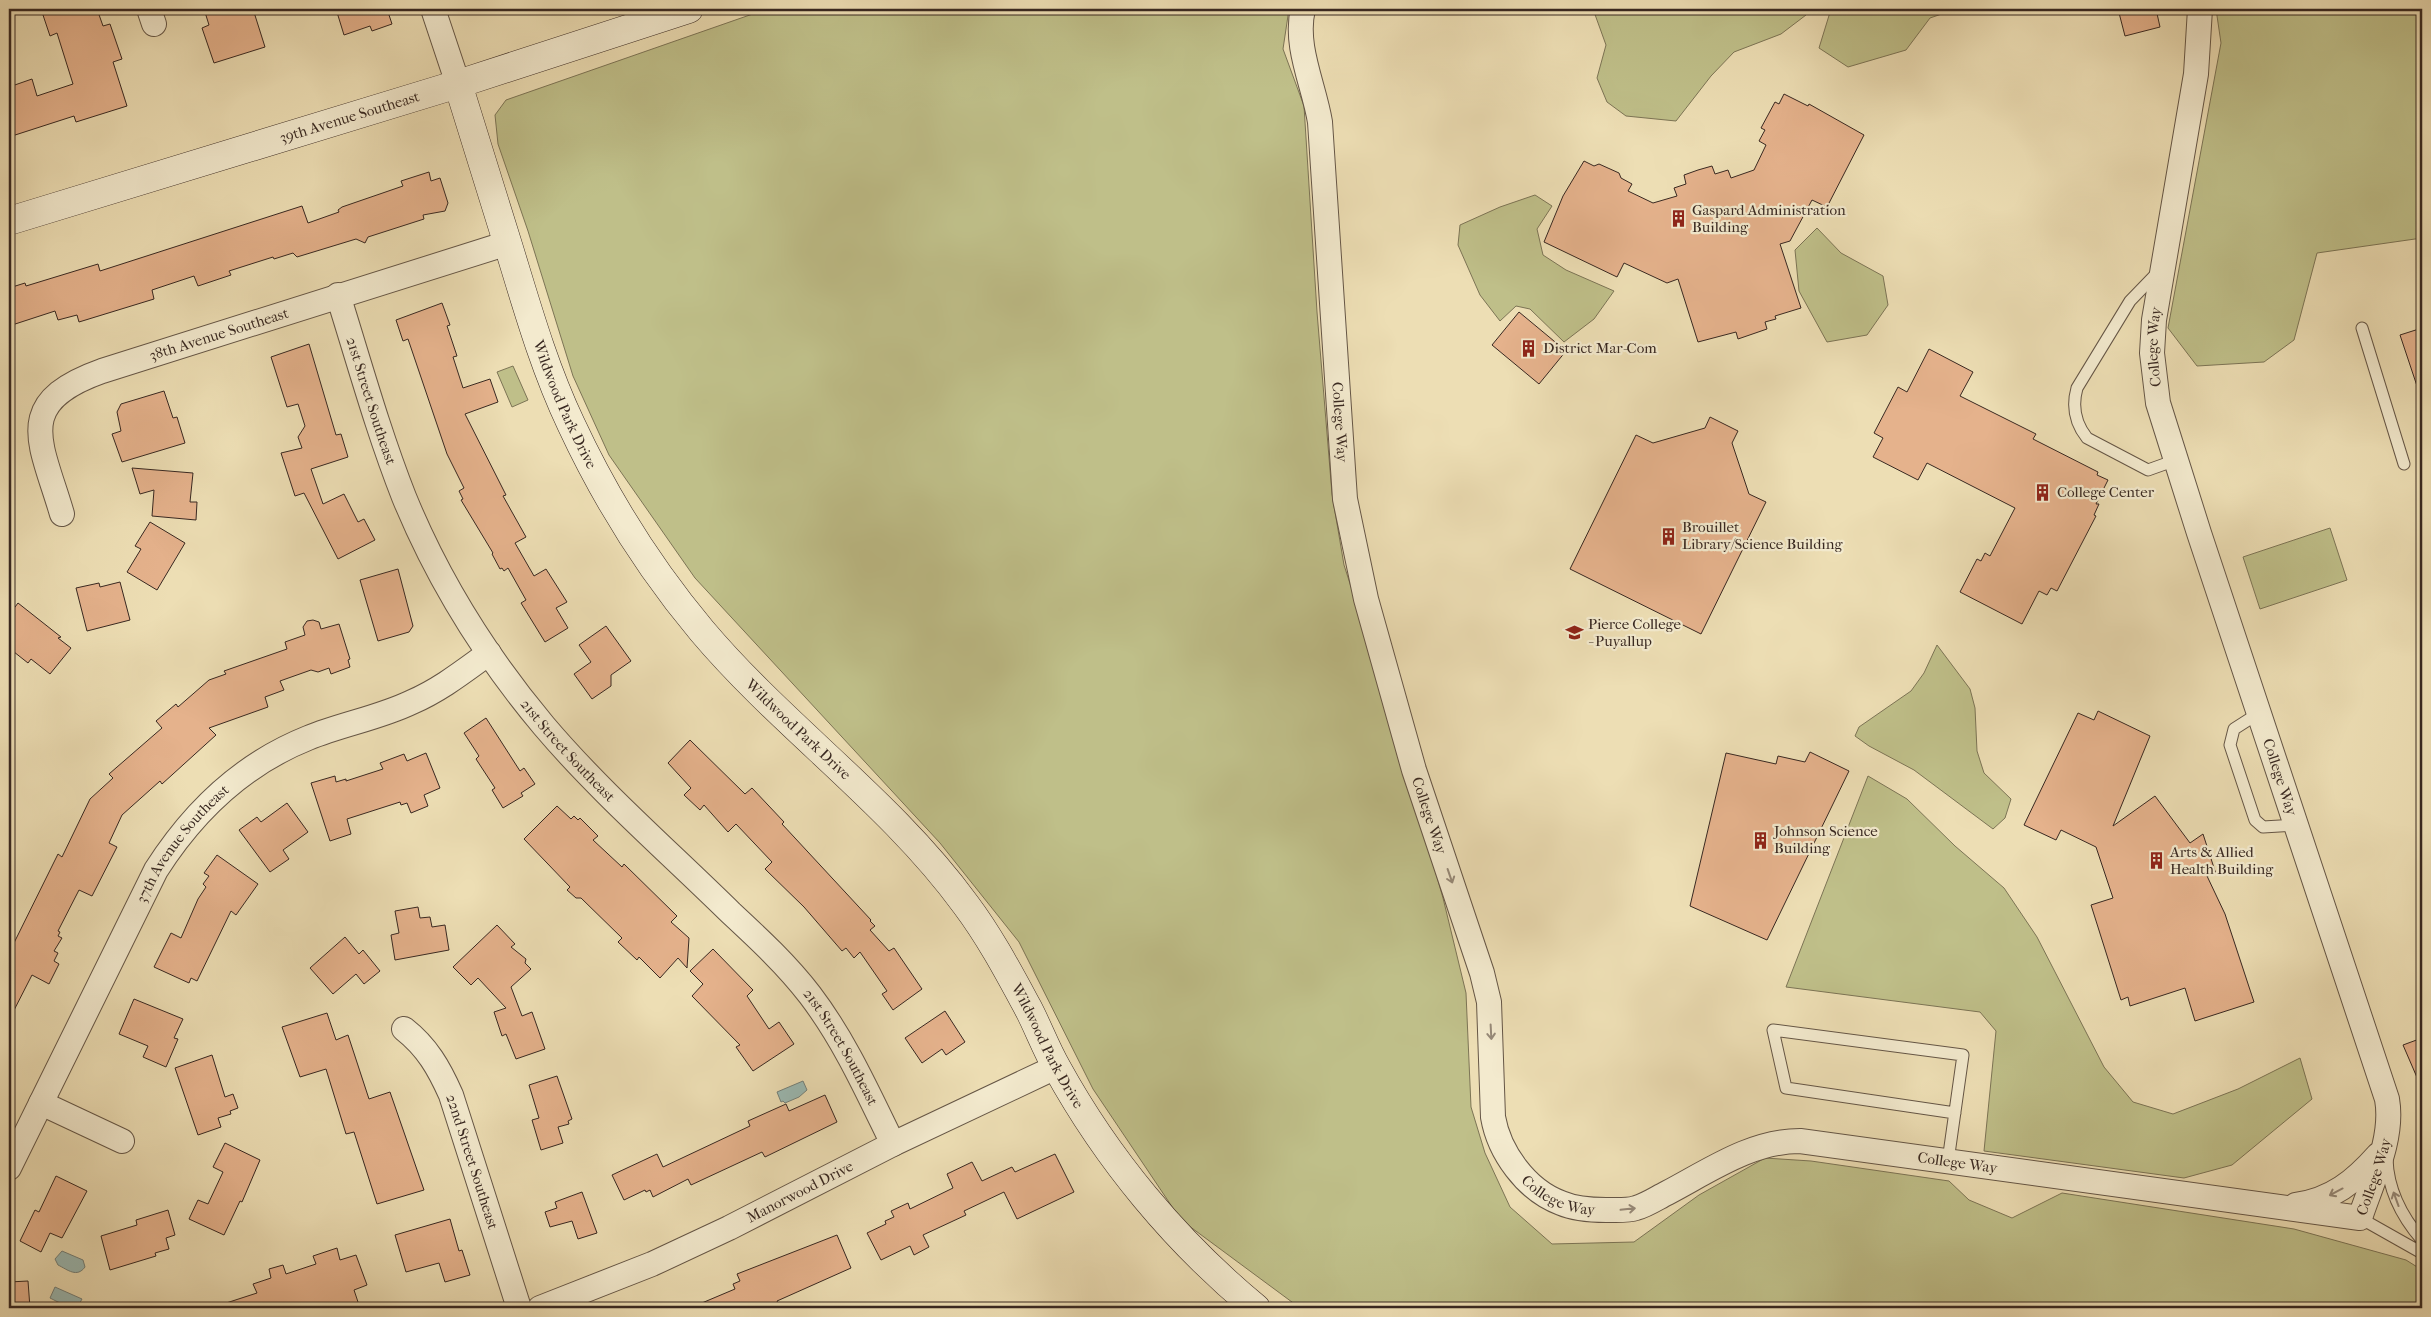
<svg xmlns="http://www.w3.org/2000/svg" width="2431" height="1317" viewBox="0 0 2431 1317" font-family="'IM FELL French Canon',serif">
  <rect width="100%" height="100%" fill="#eddeb4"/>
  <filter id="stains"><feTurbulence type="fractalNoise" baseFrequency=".004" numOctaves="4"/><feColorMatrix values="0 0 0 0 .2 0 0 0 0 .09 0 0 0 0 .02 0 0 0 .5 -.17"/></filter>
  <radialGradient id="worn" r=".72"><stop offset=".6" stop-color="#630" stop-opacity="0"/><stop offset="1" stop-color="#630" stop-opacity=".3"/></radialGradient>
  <path fill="#bfbf89" stroke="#7c7455" d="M767 9H1289L1283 49 1304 106 1317 312 1332 494 1344 565 1376 664 1443 898 1466 993 1471 1107 1485 1153 1510 1207 1552 1244 1634 1242 1699 1195 1765 1158 1811 1161 1949 1181 1969 1200 2012 1218 2062 1193 2294 1229 2406 1260 2422 1270V1308H1300L1181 1220 1093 1089 1019 942 940 843 695 578 609 455 573 376 528 231 498 144 495 115 506 100Z
    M1593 9H1811L1806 15 1781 34 1734 52 1711 76 1676 121 1626 116 1607 102 1597 78 1606 45Z
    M1831 9H1956L1930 18 1906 50 1848 67 1819 48Z
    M2216 9H2422V238L2317 253 2294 340 2264 362 2197 366 2168 328 2221 43Z
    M1535 195 1552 206 1537 229 1543 255 1566 270 1614 291 1594 319 1564 342 1530 309 1516 306 1500 321 1480 295 1458 245 1460 225 1500 207Z
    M1817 228 1841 253 1883 276 1888 305 1867 335 1827 342 1799 291 1795 250Z
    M513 366 528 400 512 407 497 372Z
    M2330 528 2347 580 2260 609 2243 557Z
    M1937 645 1970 689 1975 708 1977 751 1984 773 2011 799 2005 818 1993 829 1914 770 1869 746 1855 736 1859 727 1911 691 1924 673Z
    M1868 776 1907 799 1955 846 2004 888 2037 937 2104 1067 2133 1102 2173 1114 2238 1089 2300 1058 2312 1099 2232 1165 2184 1178 1984 1151 1996 1031 1980 1012 1786 987Z"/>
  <path fill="#9bbbb5" stroke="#73807a" d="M803 1081 807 1090 799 1097 785 1103 783 1101 781 1102 777 1092Z
    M62 1251 83 1260 85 1267C77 1278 68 1270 58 1265L55 1259Z
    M55 1287 82 1299 77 1308H70L50 1298Z"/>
  <path fill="#e5b28c" stroke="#382821" d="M41 9H97L103 26 110 24 122 59 113 62 127 106 76 122 74 116 12 136 9 127V87L32 79 37 96 73 84 57 33 50 36Z
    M204 9H253L265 47 214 63 202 28 209 25Z
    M336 9H387L392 24 372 31 370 26 344 35Z
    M2118 9H2156L2160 27 2125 36Z
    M1784 94 1808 106 1809 104 1864 135 1827 207 1812 200 1790 241 1780 244 1801 308 1775 316 1776 319 1765 322 1767 329 1738 339 1736 332 1698 342 1678 279 1667 283 1624 263 1617 277 1544 242 1563 196 1584 161 1594 166 1599 164 1619 173 1621 178 1632 184 1628 191 1653 203 1677 196 1674 188 1686 184 1684 175 1698 170 1712 166 1715 174 1728 170 1731 178 1754 170 1766 145 1759 141 1765 130 1761 128 1775 102 1779 104Z
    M429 172 431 181 440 178 448 203 445 211 423 215 424 219 368 237 365 243 356 239 297 257 293 253 274 259 273 257 229 271 231 275 198 286 194 276 152 290 154 299 79 322 77 315 58 320 55 311 9 326V288L25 283 26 286 98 264 100 271 302 206 308 223 339 212 338 210 342 207 403 186 401 181Z
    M442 303 450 325 447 326 457 356 453 357 463 388 490 379 498 402 465 414 506 495 503 496 526 537 515 543 534 576 546 569 567 602 556 608 568 628 545 642 521 603 526 600 508 568 504 571 502 568 500 569 492 554 493 553 461 500 463 499 459 491 464 488 447 454 408 339 403 341 396 320Z
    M1519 312 1566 351 1539 384 1492 345Z
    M2422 328V391L2419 392 2400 335Z
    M309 344 336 435 341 434 348 457 311 469 323 504 344 494 358 522 364 519 375 540 338 559 304 493 295 496 281 453 302 448 298 437 305 426 298 404 287 407 271 357Z
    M1929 349 1973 372 1960 396 2036 434 2033 439 2098 472 2097 475 2108 480 2096 504H2099L2094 515 2096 516 2057 591 2051 588 2047 595 2039 591 2022 624 1960 592 1977 559 1981 561 1985 553 1990 556 2015 508 1927 463 1918 480 1873 457 1883 438 1874 433 1898 387 1907 392Z
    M164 391 173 418 177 417 185 443 122 462 112 434 121 431 117 412 121 404Z
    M1710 417 1738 431 1732 443 1749 494 1766 502 1701 634 1570 569 1636 435 1653 443 1705 428Z
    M132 468 193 473 190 502H197L196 520 152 516 154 490 140 494Z
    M150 522 185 543 157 590 127 572 141 549 135 546Z
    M398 569 413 626 409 632 378 641 360 580Z
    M120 582 130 620 87 631 76 588 99 583 100 587Z
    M18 603 61 637 58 638 71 648 50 674 31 659 28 663 9 648V615Z
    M313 620 319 622 321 629 339 624 350 659 348 660 350 667 331 674 329 668 318 672 311 670 280 681 284 690 265 697 268 707 209 728 216 735 162 784 160 781 122 815 109 843 117 847 92 896 79 890 58 931 60 932 58 936 62 938 54 951 58 953 54 961 59 964 49 984 32 975 9 1020V953L58 854 62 857 90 799 113 778 109 774 162 728 156 721 176 704 178 707 209 680 226 674 224 671 287 649 285 642 305 635 303 627 307 621Z
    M606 626 631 661 611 675V686L592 699 574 674 591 662 579 645Z
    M2098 711 2150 736 2113 826 2155 796 2190 843 2203 834 2216 874 2207 876 2225 914 2254 1002 2195 1021 2185 988 2130 1006 2128 997 2121 1000 2091 905 2113 898 2096 847 2061 830 2056 840 2024 825 2078 713 2094 720Z
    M486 718 520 771 524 768 535 784 521 793 523 796 503 808 492 790 495 788 476 759 479 756 464 733Z
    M690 740 745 794 752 788 784 822 782 824 871 920 870 921 875 926 870 930 889 951 894 948 922 989 893 1010 882 994 887 991 860 952 854 958 846 948 842 951 804 907 765 869 772 862 736 824 728 832 704 805 700 810 684 795 691 788 668 763Z
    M1810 752 1849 771 1767 940 1690 906 1726 753 1776 764 1778 756 1805 762Z
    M426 753 440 788 424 795 428 806 411 813 407 803 401 805 400 802 347 819 351 834 330 841 311 783 335 776 336 782 346 779V781L383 769 380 763 404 754 407 761Z
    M287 803 308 832 283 850 289 859 270 872 239 830 257 817 261 822Z
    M557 806 571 819 574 816 578 820 580 818 598 836 593 840 622 867 624 864 677 916 671 922 689 938 687 968 678 958 660 978 639 957 637 960 618 942 622 938 581 898H576L567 890 570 887 524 839Z
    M217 855 258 884 236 915 231 911 197 981 191 978 189 983 154 967 171 933 181 938 198 899 206 887 203 884 209 876 204 873Z
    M418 907 420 918 430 917 432 927 445 925 449 950 395 960 391 935 399 933 395 911Z
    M497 925 515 944 511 947 526 959 525 963 531 969 511 987 522 1016 532 1012 545 1049 516 1059 506 1034 502 1036 494 1012 506 1008 478 978 471 985 453 967Z
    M345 937 359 954 363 950 380 971 364 984 356 974 333 994 310 968Z
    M713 949 753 990 747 996 769 1029 779 1022 794 1044 753 1071 736 1047 740 1045 692 996 703 984 690 971Z
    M134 999 183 1019 174 1038 178 1039 166 1067 143 1057 148 1046 119 1034Z
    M945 1011 965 1042 946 1055 942 1049 922 1063 905 1038Z
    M327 1013 336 1040 348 1035 369 1099 390 1092 424 1190 377 1204 354 1132 346 1134 326 1069 300 1077 282 1027Z
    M2422 1038V1089L2403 1045Z
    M212 1055 225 1097 233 1094 238 1108 230 1111 231 1114 218 1118 221 1127 198 1135 175 1068Z
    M557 1076 572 1119 568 1121 569 1124 558 1127 563 1143 541 1150 532 1120 539 1118 529 1085Z
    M825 1095 837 1122 765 1157 762 1152 691 1185 688 1179 653 1197 650 1190 646 1192 645 1190 624 1200 612 1175 657 1154 663 1167 750 1126 748 1121 786 1104 789 1111Z
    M225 1143 260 1160 242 1202 240 1201 224 1235 189 1219 198 1200 208 1204 223 1172 213 1167Z
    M1055 1154 1074 1192 1017 1219 1004 1192 964 1211 966 1215 923 1235 929 1247 914 1255 910 1246 881 1260 867 1233 886 1224 885 1221 894 1217 891 1211 908 1203 910 1209 953 1188 947 1174 972 1162 982 1181 1012 1167 1015 1172Z
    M56 1176 87 1191 62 1238 50 1233 41 1252 20 1241 35 1210 39 1212Z
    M582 1192 597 1233 578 1239 572 1221 550 1227 545 1212 557 1208 555 1202Z
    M168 1210 175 1235 166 1238 169 1249 155 1253 156 1256 110 1270 101 1236 137 1225 136 1220Z
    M450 1219 459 1251 462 1250 470 1275 445 1282 439 1263 406 1272 395 1235Z
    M837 1235 851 1268 777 1301 780 1308H690L735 1289 733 1284 740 1281 737 1274Z
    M337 1248 340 1260 356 1255 367 1285 354 1290 360 1308H220V1305L257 1293 253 1284 271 1278 269 1269 283 1265 286 1274 316 1264 313 1256Z
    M28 1281 30 1308H9V1282Z"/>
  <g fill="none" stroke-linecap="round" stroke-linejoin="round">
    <defs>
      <path id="lane" d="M2159 271 2130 301 2077 388C2072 406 2075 423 2087 438L2148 470 2176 460
        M2362 328 2404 464
        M2259 713 2234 729 2230 745 2255 820 2263 827 2296 825
        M2387 1159C2388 1190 2402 1217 2422 1240
        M1948 1161 1963 1055 1773 1030 1786 1088 1955 1113
        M2360 1218 2422 1253"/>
      <g id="street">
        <path d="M149 9 154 24"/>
        <path d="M433 9 458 84"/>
        <path id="s1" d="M1303 9C1294 46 1314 85 1320 122L1345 499 1366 599 1414 770 1482 973 1489 1002 1493 1117C1499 1152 1526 1190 1561 1203 1575 1209 1591 1210 1606 1210 1615 1210 1627 1211 1636 1208 1647 1205 1657 1198 1667 1193 1709 1171 1751 1141 1800 1141L2360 1218C2372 1181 2394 1139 2387 1099L2199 533 2158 403 2152 353 2154 320 2196 74 2200 9"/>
        <path id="s2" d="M338 295C359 362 378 431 404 497 438 580 487 658 544 726 600 792 669 852 731 913 759 939 787 965 810 995 845 1041 868 1093 893 1144"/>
        <path id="s3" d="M62 514C41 442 12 403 102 371L508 243"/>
        <path id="s4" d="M404 1029C427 1047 439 1068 451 1095L519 1308"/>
        <path d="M41 1103 122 1141"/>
        <path id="s5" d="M9 1168 156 870C193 812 243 764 308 738 342 724 379 718 412 702 440 690 464 671 489 653"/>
        <path d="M2296 1205C2332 1200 2355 1181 2378 1155"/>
        <path id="s6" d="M540 1308 652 1264 729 1228 893 1144 1056 1067"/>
      </g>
      <g id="secondary">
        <path id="s7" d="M458 84C475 138 492 193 509 248 527 307 544 367 571 424 605 497 650 569 702 631 784 728 891 802 966 905 990 937 1009 973 1028 1008 1038 1027 1046 1049 1057 1068 1107 1159 1176 1242 1256 1308"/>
        <path id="s8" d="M9 221 458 84 689 9"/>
      </g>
    </defs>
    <use href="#lane" stroke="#655646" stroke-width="13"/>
    <use href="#street" stroke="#655646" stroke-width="26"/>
    <use href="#secondary" stroke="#382821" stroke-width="29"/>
    <use href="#lane" stroke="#f3eace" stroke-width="11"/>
    <use href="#street" stroke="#f3eace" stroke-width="24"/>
    <use href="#secondary" stroke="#f3eace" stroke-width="28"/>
  </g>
  <defs><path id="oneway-shaft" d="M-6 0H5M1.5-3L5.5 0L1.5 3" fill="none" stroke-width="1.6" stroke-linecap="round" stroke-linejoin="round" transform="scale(1.25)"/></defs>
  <g stroke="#968978">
    <use href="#oneway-shaft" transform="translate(1450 876) rotate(71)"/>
    <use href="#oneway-shaft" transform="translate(1491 1032) rotate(87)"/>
    <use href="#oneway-shaft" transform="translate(2336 1192) rotate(152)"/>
    <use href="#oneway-shaft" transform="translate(2396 1199) rotate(-110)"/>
    <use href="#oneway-shaft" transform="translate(1628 1209) rotate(-6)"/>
  </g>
  <defs>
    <symbol id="building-bare" viewBox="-9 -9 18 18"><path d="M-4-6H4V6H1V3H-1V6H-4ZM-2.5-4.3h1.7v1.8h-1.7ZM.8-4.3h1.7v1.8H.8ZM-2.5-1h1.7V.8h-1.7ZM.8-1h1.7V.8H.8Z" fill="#8f2418" stroke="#f3eace" stroke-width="2.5" paint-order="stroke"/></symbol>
    <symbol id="university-bare" viewBox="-9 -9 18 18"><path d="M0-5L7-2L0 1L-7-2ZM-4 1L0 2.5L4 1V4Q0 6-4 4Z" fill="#8f2418" stroke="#f3eace" stroke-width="2.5" paint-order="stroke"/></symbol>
  </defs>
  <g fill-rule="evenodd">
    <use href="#building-bare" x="1666" y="206" width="25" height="25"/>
    <use href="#building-bare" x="1516" y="336" width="25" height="25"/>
    <use href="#building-bare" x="2030" y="480" width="25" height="25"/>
    <use href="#building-bare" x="1656" y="524" width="25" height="25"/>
    <use href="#university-bare" x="1562" y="620" width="25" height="25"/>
    <use href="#building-bare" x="1748" y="828" width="25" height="25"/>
    <use href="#building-bare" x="2144" y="848" width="25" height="25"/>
  </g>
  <g text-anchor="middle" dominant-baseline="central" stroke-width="4.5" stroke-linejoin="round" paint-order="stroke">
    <g font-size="15" fill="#382821" stroke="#f3eace">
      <text stroke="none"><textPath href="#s8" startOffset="356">39th Avenue Southeast</textPath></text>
      <text stroke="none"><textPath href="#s3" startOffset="301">38th Avenue Southeast</textPath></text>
      <text stroke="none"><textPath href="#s1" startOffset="2979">College Way</textPath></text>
      <text stroke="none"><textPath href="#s2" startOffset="111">21st Street Southeast</textPath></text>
      <text stroke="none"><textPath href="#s7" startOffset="338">Wildwood Park Drive</textPath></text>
      <text stroke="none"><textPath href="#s1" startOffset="416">College Way</textPath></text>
      <text stroke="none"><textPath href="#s7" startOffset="742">Wildwood Park Drive</textPath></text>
      <text stroke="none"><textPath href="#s2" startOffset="516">21st Street Southeast</textPath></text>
      <text transform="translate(2280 777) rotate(72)">College Way</text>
      <text stroke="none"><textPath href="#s1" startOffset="821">College Way</textPath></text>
      <text stroke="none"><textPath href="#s5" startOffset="369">37th Avenue Southeast</textPath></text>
      <text stroke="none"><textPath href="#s7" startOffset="1148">Wildwood Park Drive</textPath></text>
      <text stroke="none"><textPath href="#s2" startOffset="921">21st Street Southeast</textPath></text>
      <text stroke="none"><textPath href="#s4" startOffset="152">22nd Street Southeast</textPath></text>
      <text stroke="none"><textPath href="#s1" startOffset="1660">College Way</textPath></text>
      <text stroke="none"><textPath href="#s1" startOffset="2110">College Way</textPath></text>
      <text stroke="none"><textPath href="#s1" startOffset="1241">College Way</textPath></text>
      <text stroke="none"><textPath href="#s6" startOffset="285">Manorwood Drive</textPath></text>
    </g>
    <g font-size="15" fill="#382821" stroke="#f3eace" text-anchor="start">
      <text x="1692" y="210">Gaspard Administration<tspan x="1692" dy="17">Building</tspan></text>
      <text x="1543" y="348">District Mar-Com</text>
      <text x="2057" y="492">College Center</text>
      <text x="1682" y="527">Brouillet<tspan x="1682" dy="17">Library/Science Building</tspan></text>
      <text x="1588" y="624">Pierce College<tspan x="1588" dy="17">- Puyallup</tspan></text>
      <text x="1774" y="831">Johnson Science<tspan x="1774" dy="17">Building</tspan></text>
      <text x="2170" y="852">Arts &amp; Allied<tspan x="2170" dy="17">Health Building</tspan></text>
    </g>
  </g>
  <rect width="2431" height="1317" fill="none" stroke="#eddeb4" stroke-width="30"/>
  <rect x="10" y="10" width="2411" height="1297" fill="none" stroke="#382821" stroke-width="2.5"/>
  <rect x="15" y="15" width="2401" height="1287" fill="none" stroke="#382821"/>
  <rect width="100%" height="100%" filter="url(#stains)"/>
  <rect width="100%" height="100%" fill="url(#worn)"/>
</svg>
